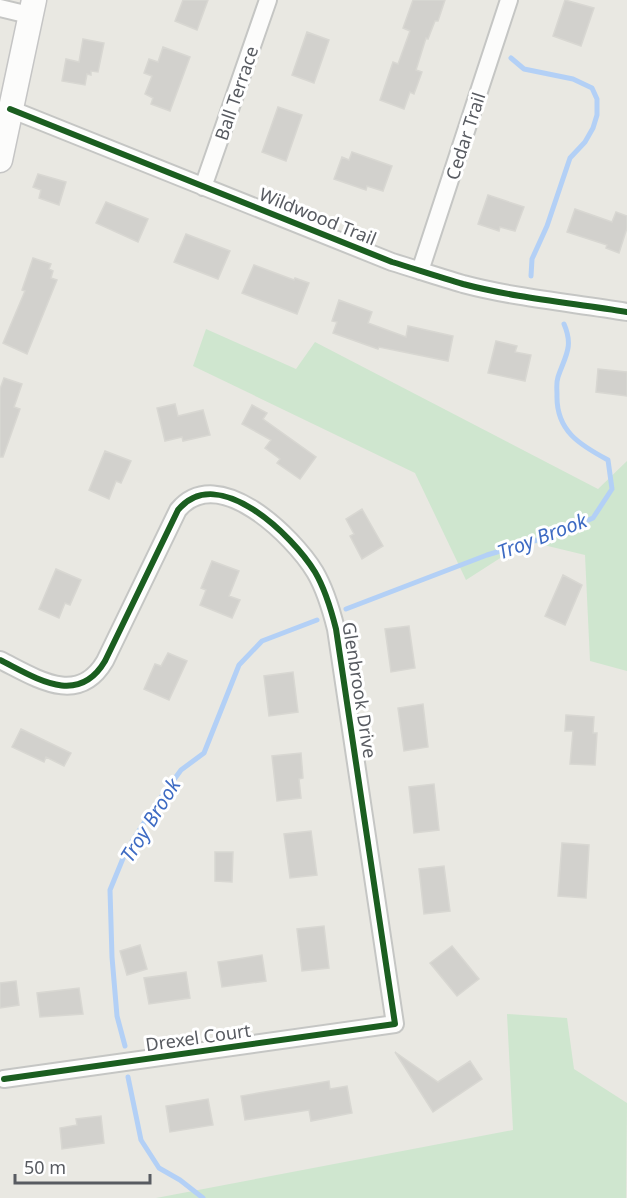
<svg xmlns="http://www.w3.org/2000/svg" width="627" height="1198" viewBox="0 0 627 1198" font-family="'Noto Sans',sans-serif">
  <rect width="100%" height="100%" fill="#e9e8e2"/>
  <path fill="#cfe6cf" d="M206 329 296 369 315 342 598 489 627 461V671L590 661 585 555 527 541 466 580 415 473 193 366Z
    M507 1014 567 1018 574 1069 627 1103 626 1198H156L513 1130Z"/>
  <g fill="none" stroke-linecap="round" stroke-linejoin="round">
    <path stroke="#b3d0f6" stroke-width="5" d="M511 58 524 69 573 79 592 88 597 99V115L593 128 585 142 570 158 547 226 532 259 531 276
      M346 609 487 555 554 535 593 518 612 489 608 460C580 445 556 431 557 395 557 389 556 383 558 377 565 356 574 347 564 324
      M125 1046 117 1016 112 957 110 890 126 851 154 807 181 770 204 753 239 665 262 641 317 620
      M128 1077 141 1140 159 1168 180 1180 203 1198"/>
  </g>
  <path fill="#d2d1cd" stroke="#d8d7d2" stroke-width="1.5" d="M183 0H208L197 30 175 21Z
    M413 0H445L438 21H435L428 39 426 38 416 70 422 72 414 94 410 92 404 109 380 100 393 62 398 64 410 31 403 28Z
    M565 0 594 8 581 46 553 36Z
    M307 32 329 40 314 83 292 75Z
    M83 39 104 43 98 72 91 71V75L87 74 85 85 62 81 66 59 79 62Z
    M163 47 190 57 170 111 151 104 153 98 145 94 152 76 144 73 149 59 158 62Z
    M278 107 302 115 286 161 262 152Z
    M352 152 392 166 383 191 367 186 366 190 334 179 342 157 349 160Z
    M38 174 66 182 59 205 39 198 41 190 33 187Z
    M488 195 524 207 515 231 500 227 499 231 478 224Z
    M106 202 148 219 138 242 96 223Z
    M575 209 612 222 616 212 627 216V228L619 253 606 248 607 245 567 232Z
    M186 234 230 251 218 279 174 262Z
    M33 258 51 264 49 269 53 271 51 278 57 280 27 354 3 343 25 291 22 290Z
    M254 265 294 280 295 278 309 283 297 314 242 293Z
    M339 300 372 312 368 323 406 337 408 326 453 336 448 361 379 347 378 349 333 333 337 322 332 321Z
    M496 341 517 346 515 352 531 355 525 381 488 373Z
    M598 369 627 372V396L596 392Z
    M4 378 22 384 14 407 20 409 3 457H0V389Z
    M175 404 178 416 203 410 210 435 183 441 182 437 165 441 157 408Z
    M252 405 267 413 263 419 316 457 300 479 277 463 280 459 265 448 271 440 242 424Z
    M105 451 131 461 121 483 116 481 109 499 89 490Z
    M362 509 383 546 362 559 350 536 354 534 346 519Z
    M212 561 239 571 229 596 240 600 232 618 200 605 206 590 201 588Z
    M56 569 81 580 70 605 65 603 59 618 39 609Z
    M563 575 582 585 565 625 545 616Z
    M409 626 415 668 391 672 385 629Z
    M168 653 187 661 169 700 144 689 155 664 161 666Z
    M293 672 298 712 269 716 264 676Z
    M423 704 428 747 404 751 398 708Z
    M566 715 594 717 593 733H597L595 765 570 764 573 731H565Z
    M21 729 71 753 64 766 46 757 44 762 12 747Z
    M301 753 303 778 299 779 301 798 277 801 272 756Z
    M434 784 439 830 414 833 409 787Z
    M311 831 317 875 290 878 284 834Z
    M562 843 589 845 586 898 558 896Z
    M215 852H233L232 882 215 881Z
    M444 866 450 911 424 914 419 869Z
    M324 926 329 968 302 971 297 929Z
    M140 945 147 969 127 975 120 951Z
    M452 946 479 979 457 996 430 963Z
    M262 955 266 981 222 987 218 962Z
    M186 972 190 998 149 1004 144 978Z
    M16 981 19 1005 0 1008V983Z
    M79 988 83 1014 40 1017 37 993Z
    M395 1052 438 1082 470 1061 482 1079 433 1112Z
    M329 1081 330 1089 347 1086 352 1113 311 1121 309 1110 245 1120 241 1096Z
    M208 1099 213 1125 170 1132 166 1106Z
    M101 1116 104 1143 62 1149 60 1128 77 1125 76 1119Z"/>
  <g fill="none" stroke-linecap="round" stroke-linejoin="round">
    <defs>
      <path id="street" d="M0 8 29 15
        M10 109 392 262C415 269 439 277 463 284 516 298 573 303 627 312
        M203 187 268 0
        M420 271 509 0
        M0 660C36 678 78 707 105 661L178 510C218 462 293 536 315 572 325 589 331 609 336 629L395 1024 4 1079"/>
      <path id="secondary" d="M0 160 34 0"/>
    </defs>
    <use href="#street" stroke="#c5c6c4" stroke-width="20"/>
    <use href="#secondary" stroke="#c5c5c5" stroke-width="27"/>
    <use href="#street" stroke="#fcfcfb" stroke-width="16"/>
    <use href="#secondary" stroke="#fcfcfb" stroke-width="24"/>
    <defs>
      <path id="cycleway" d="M10 109 392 262C415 269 439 277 463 284 516 298 573 303 627 312
        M0 660C36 678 78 707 105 661L178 510C218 462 293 536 315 572 325 589 331 609 336 629L395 1024 4 1079"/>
    </defs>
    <use href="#cycleway" stroke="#fff" stroke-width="10"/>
    <use href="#cycleway" stroke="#1b5e20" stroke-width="6"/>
  </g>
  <g text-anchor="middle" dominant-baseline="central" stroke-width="6" stroke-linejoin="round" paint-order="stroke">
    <g font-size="18" fill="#585b61" stroke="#fff">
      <text transform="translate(236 93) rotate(-71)">Ball Terrace</text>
      <text transform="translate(465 136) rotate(-72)">Cedar Trail</text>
      <text transform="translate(318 216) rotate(22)">Wildwood Trail</text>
      <text transform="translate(360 690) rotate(81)">Glenbrook Drive</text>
      <text transform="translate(198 1037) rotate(-8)">Drexel Court</text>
    </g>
    <g font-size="20" font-style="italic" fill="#3e6bc3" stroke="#fff">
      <text transform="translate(542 536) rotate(-21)">Troy Brook</text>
      <text transform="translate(150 820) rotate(-58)">Troy Brook</text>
    </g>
  </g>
  <path d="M15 1174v9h135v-9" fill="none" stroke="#585b61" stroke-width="3"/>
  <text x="24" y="1174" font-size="18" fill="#585b61" stroke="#ffffff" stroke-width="4.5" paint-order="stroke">50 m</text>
</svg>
